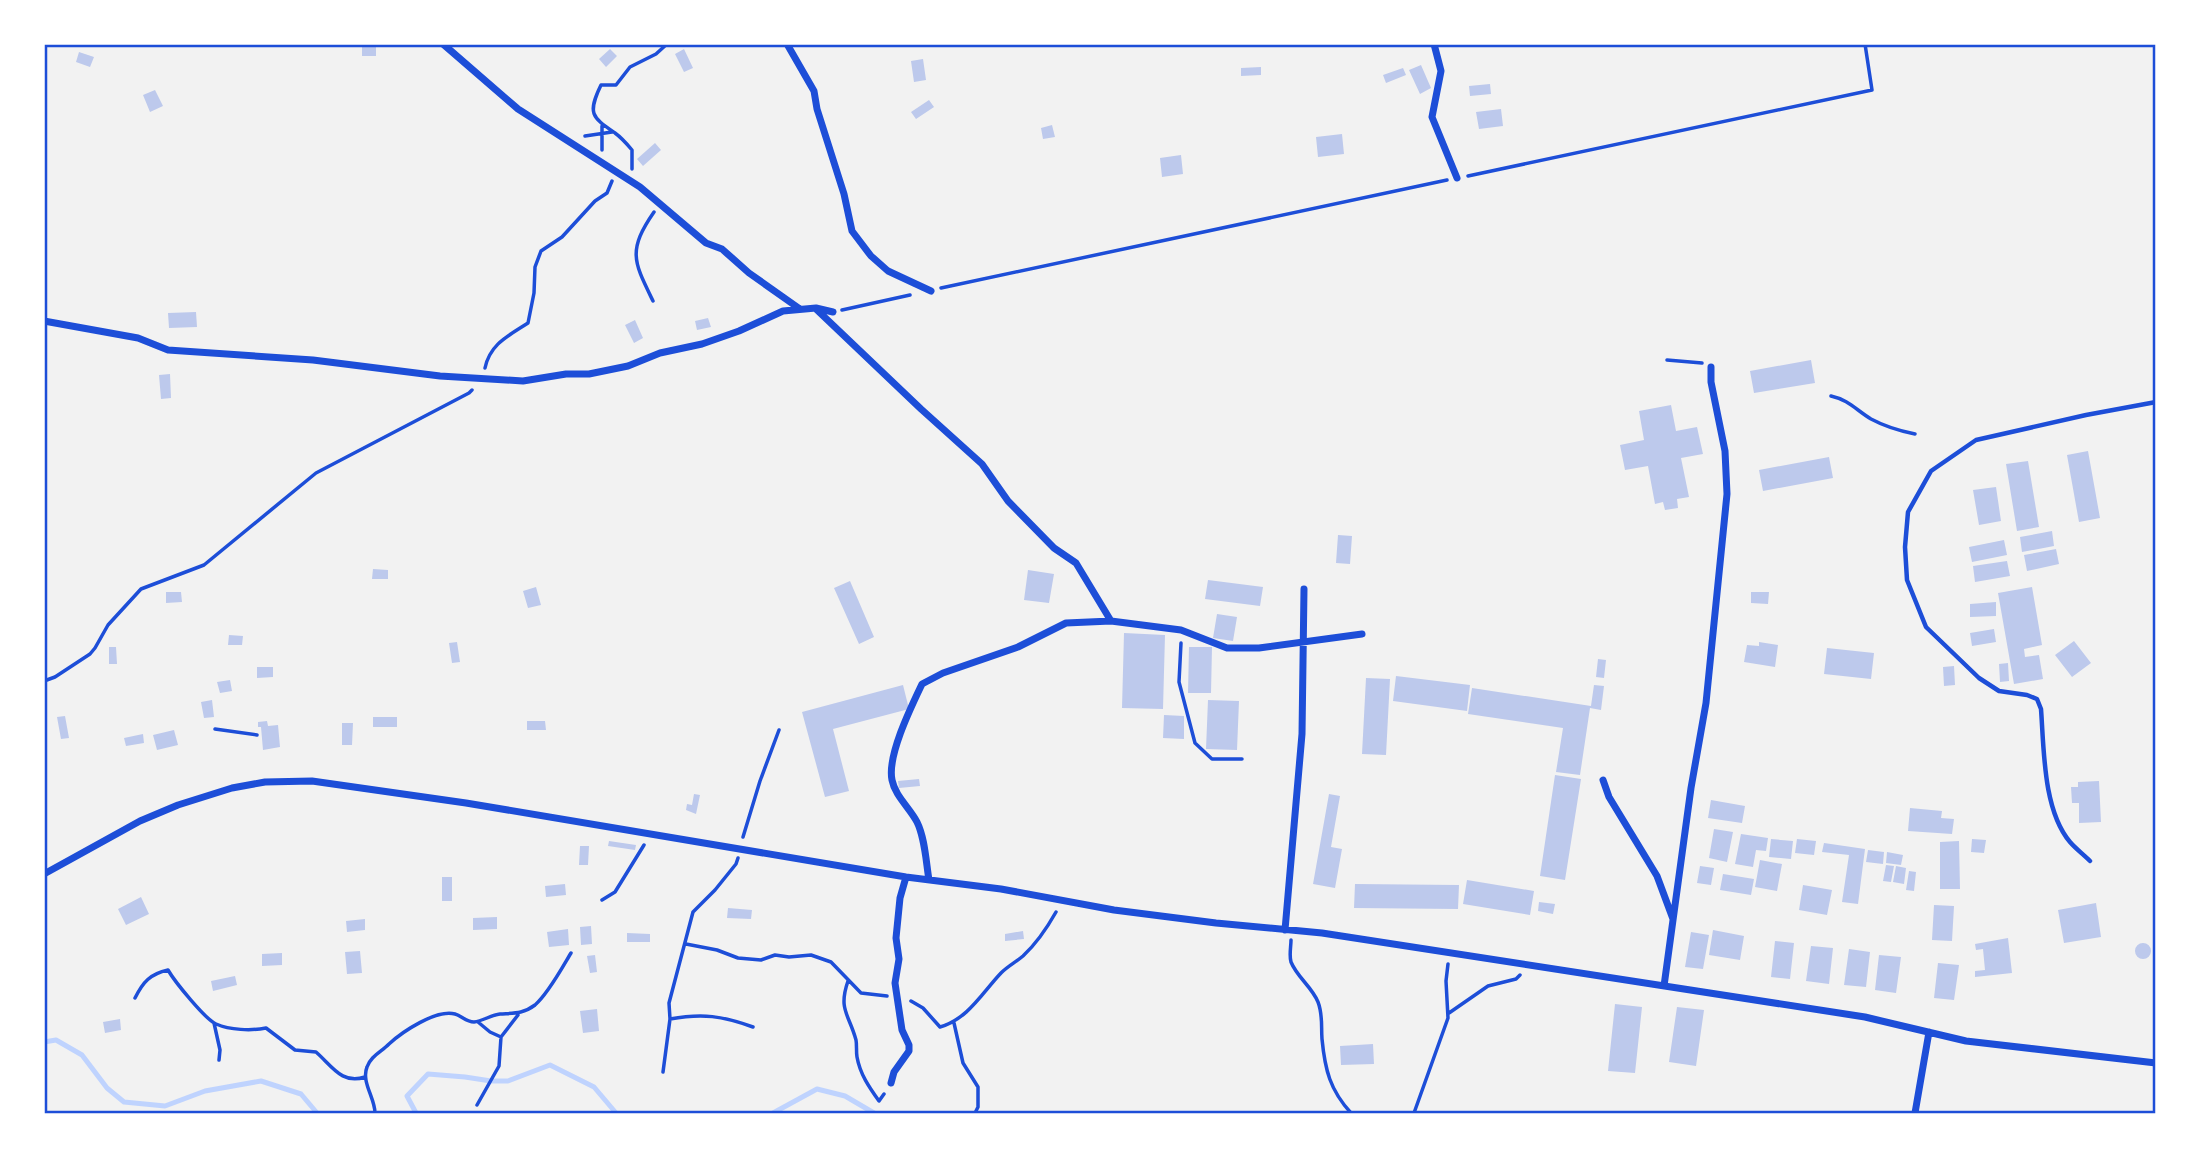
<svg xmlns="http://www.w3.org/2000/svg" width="2200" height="1157" viewBox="0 0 2200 1157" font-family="'Roboto Condensed',sans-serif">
  <rect width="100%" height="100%" fill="#f2f2f2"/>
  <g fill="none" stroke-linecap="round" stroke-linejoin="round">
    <path stroke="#bfd3fe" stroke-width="5" d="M44 1042 56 1040 82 1055 107 1088 124 1102 165 1106 205 1091 261 1081 301 1094 317 1113
      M416 1113 407 1096 428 1074 465 1077 491 1081H508L550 1065 594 1087 616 1113
      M773 1113 817 1089 845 1096 874 1113"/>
  </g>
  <path fill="#bdc9ec" d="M362 44H376V56H362Z
    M610 49 617 56 606 67 599 59Z
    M684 49 693 68 684 72 675 54Z
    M79 52 94 57 90 67 76 62Z
    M923 59 926 80 914 82 911 61Z
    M1421 65 1431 88 1420 94 1409 70Z
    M1261 67V75L1241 76V68Z
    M1403 68 1406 75 1386 83 1383 75Z
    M1490 84 1491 94 1470 96 1469 86Z
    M155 90 163 106 150 112 143 95Z
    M929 100 934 107 916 119 911 112Z
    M1501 109 1503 126 1479 129 1476 112Z
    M1052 125 1055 137 1043 139 1041 128Z
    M1342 134 1344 154 1318 157 1316 137Z
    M655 143 661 150 643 166 637 159Z
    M1181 155 1183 174 1162 177 1160 158Z
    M196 312 197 327 169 328 168 313Z
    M708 318 711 327 697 330 695 321Z
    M635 320 643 338 634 343 625 325Z
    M1811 360 1815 383 1754 393 1750 371Z
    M170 374 171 398 161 399 159 375Z
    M1671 405 1676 431 1697 427 1703 454 1681 458 1689 497 1677 499 1678 508 1665 510 1663 502 1655 504 1648 466 1625 470 1620 445 1644 440 1639 411Z
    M2088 451 2100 518 2079 522 2067 455Z
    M1829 457 1833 478 1763 491 1759 470Z
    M2028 461 2039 527 2017 531 2006 464Z
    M1996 487 2001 521 1979 525 1973 490Z
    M2052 531 2054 546 2022 552 2020 537Z
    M1338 535 1352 536 1350 564 1336 563Z
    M2004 540 2007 555 1972 562 1969 547Z
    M2056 549 2059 564 2027 571 2024 555Z
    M2007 561 2010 576 1975 582 1973 566Z
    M373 569 388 570V579H372Z
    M1028 570 1054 574 1049 603 1024 600Z
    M1208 580 1263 587 1260 606 1205 599Z
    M850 581 874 637 859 644 834 588Z
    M536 587 541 605 528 608 523 591Z
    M2032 587 2042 645 2024 649 2025 657 2039 655 2043 679 2014 684 1998 593Z
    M166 592H181L182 602 166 603Z
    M1751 592H1769L1768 604 1751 603Z
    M1996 602V616L1970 617V604Z
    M1217 614 1237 617 1233 641 1213 638Z
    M1994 629 1996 642 1972 646 1970 633Z
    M1124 633 1165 635 1163 709 1122 708Z
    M229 635 243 636 242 645H228Z
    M2074 641 2091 663 2072 677 2055 655Z
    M457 642 460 662 452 663 449 643Z
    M1759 642 1778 645 1775 667 1744 662 1747 645 1759 646Z
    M109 647H116L117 664H109Z
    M1189 647H1212L1211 693H1188Z
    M1827 648 1874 653 1871 679 1824 674Z
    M1598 659 1606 660 1604 678 1596 677Z
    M2008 663 2009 681 2000 682 1999 664Z
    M1954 666 1955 685 1944 686 1943 667Z
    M257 667H273V677L257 678Z
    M1396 676 1470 685 1467 711 1393 701Z
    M1366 678 1390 679 1386 755 1362 754Z
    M230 680 232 691 220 693 217 682Z
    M903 685 909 709 833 729 849 791 825 797 802 712Z
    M1594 685 1604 686 1601 710 1590 708 1580 775 1556 772 1563 728 1468 714 1472 688 1591 706Z
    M212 700 214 717 204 718 201 702Z
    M1208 700 1239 701 1237 750 1206 749Z
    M1164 715 1184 716V739L1163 738Z
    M65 716 69 738 61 739 57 717Z
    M373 717H397V727H373Z
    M267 721 268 726 278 725 280 747 263 750 261 727H258V722Z
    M527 721H545L546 730H527Z
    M342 723H353L352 745H342Z
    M174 730 178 745 157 750 153 735Z
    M143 734 144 743 126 746 124 738Z
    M1555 775 1581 779 1565 880 1540 876Z
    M919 779 920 786 899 788 898 781Z
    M2099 781 2101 822 2079 823V803H2072L2071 787H2078V782Z
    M694 794 700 795 696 814 686 810 687 804 692 805Z
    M1329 794 1340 796 1331 847 1342 849 1335 888 1313 884Z
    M1711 800 1745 806 1742 823 1708 818Z
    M1910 808 1942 811 1941 818 1954 819 1952 834 1908 831Z
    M1714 829 1733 832 1727 862 1709 858Z
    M1741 834 1768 838 1766 851 1756 850 1753 867 1735 864Z
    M1771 839 1793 841 1791 859 1769 857Z
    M1797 839 1816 841 1814 855 1795 853Z
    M1972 839 1986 840 1984 853 1971 852Z
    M609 841 636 845 635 850 608 846Z
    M1959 841 1960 889H1940V842Z
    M1824 843 1865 849 1858 904 1842 902 1849 855 1822 852Z
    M580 846H589L588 865H579Z
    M1868 850 1884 852 1883 864 1866 862Z
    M1887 852 1903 855 1901 865 1886 863Z
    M1760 860 1782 864 1777 891 1755 887Z
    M1886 865 1894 866 1891 882 1883 881Z
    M1700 866 1714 868 1711 885 1697 883Z
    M1896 866 1906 868 1904 884 1893 882Z
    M1909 871 1916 872 1914 891 1906 890Z
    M1723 874 1754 879 1751 895 1720 890Z
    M442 877H452V901H442Z
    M1467 880 1534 891 1530 915 1463 904Z
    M565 884 566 895 546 897 545 886Z
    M1355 884 1459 885 1458 909 1354 908Z
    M1803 885 1832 890 1827 915 1799 910Z
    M141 897 149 914 126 925 118 909Z
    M1539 902 1555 904 1553 914 1538 911Z
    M2096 903 2101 937 2064 943 2058 910Z
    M1934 905 1954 906 1952 941 1932 940Z
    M728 908 752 910 751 919 727 918Z
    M497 917V929L473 930V918Z
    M365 919V930L347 932 346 921Z
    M591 926 592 944 581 945 580 927Z
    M568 929 569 945 549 947 547 932Z
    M1713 930 1744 936 1740 960 1709 955Z
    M1023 931 1024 939 1005 941V934Z
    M1691 932 1709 935 1703 969 1685 967Z
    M627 933 650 934V942H627Z
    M2008 938 2012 973 1975 977V971L1985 970 1983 949 1976 950 1975 944Z
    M1775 941 1794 943 1790 979 1771 977Z
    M2135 951a8 8 0 1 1 16 0a8 8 0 1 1-16 0Z
    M1811 946 1833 948 1829 984 1806 981Z
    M1849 949 1870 952 1866 987 1844 985Z
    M360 951 362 973 347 974 345 952Z
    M282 953V965L262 966V954Z
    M595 955 597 972 590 973 587 956Z
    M1879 955 1901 957 1896 993 1875 990Z
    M1938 963 1959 965 1954 1000 1934 998Z
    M235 976 237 985 213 991 211 981Z
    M1615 1004 1642 1007 1635 1073 1608 1071Z
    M1677 1007 1704 1010 1696 1066 1669 1062Z
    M597 1009 599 1031 583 1033 580 1011Z
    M120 1019 121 1030 105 1033 103 1022Z
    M1373 1044 1374 1064 1341 1065 1340 1046Z"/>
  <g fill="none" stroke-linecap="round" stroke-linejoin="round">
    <path stroke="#1d4ed8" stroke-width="3.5" d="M585 136 612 132
      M602 150V126
      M632 169V150C627 144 622 138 615 133 592 117 587 114 601 85H616L630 67 656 54 667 44
      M1468 176 1872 90 1865 44
      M941 288 1447 180
      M653 301C634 262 627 251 654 212
      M842 310 910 295
      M1667 360 1702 363
      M485 368C490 344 508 336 528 323L534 293 535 267 541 251 562 237 595 201 607 193 612 181
      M1831 396C1849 400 1856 410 1871 419 1884 426 1900 431 1915 434
      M1181 643 1179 682 1195 743 1212 759H1242
      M44 681 55 677 90 654 95 648 108 625 141 589 204 565 316 473 469 393 472 390
      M215 729 257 735
      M743 837 760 781 779 730
      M602 900 615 892 644 845
      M1291 940C1291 947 1289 955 1291 962 1297 977 1312 987 1318 1002 1323 1015 1321 1026 1322 1039 1325 1070 1330 1090 1351 1113
      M686 944 717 950 738 958 761 960 775 955 789 957 811 955 831 962 861 993 887 996
      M848 981C838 1010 849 1014 856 1040 857 1045 856 1051 857 1057 860 1074 869 1087 879 1101L884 1094
      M135 998C143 982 150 974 168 970 175 982 205 1019 216 1024 230 1030 251 1031 266 1028L295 1050 316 1052C332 1066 342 1085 365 1077
      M911 1001 923 1008 940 1027C968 1019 982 993 1001 973 1008 966 1016 962 1023 956 1037 943 1047 928 1056 912
      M1449 1013 1488 986 1516 979 1520 975
      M670 1019C703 1013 722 1016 753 1027
      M478 1022 490 1032 501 1037
      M214 1023 220 1050 219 1060
      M954 1023 963 1063 978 1087V1107L975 1113
      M663 1072 670 1019 669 1003 693 912 715 890 736 864 738 858
      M477 1105 499 1066 501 1037 518 1015
      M375 1113C375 1098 361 1082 367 1067 371 1056 381 1052 389 1044 402 1032 436 1009 455 1014 462 1016 466 1022 474 1022 483 1021 491 1015 500 1014 514 1013 523 1014 535 1005 548 994 562 968 571 953
      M1414 1113 1448 1018 1446 981 1448 964"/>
    <path stroke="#1d4ed8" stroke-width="4.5" d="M2090 861C2083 854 2076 849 2070 842 2043 810 2044 749 2041 709L2037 699 2027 695 1999 691 1979 678 1926 627 1907 580 1905 547 1908 512 1931 471 1976 440 2086 415 2156 402"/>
    <path stroke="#1d4ed8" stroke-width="7" d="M443 44 518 109 640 187 706 243 722 249 749 273 800 309
      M787 44 814 91 817 109 844 194 852 231 871 256 888 271 931 291
      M1434 44 1441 71 1432 117 1457 178
      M816 309 921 409 982 464 1008 501 1054 548 1076 563 1111 621
      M44 321 138 338 168 350 313 360 440 376 523 381 566 374H589L628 366 660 353 702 344 739 331 783 311 816 308 833 312
      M1603 780 1609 797 1657 876 1673 919
      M44 874 140 821 178 805 232 788 265 782 312 781 466 803 906 877 1001 889 1114 910 1216 923 1322 933 1865 1017 1966 1041 2156 1063
      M929 880C926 862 925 838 917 822 910 808 895 796 892 780 887 756 911 707 922 684L943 673 1018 647 1066 623 1111 621 1181 630 1227 648H1259L1362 634
      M1285 930 1302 734 1304 589
      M1664 986 1691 788 1706 703 1727 494 1725 451 1711 382V367
      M891 1083 894 1072 909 1051V1045L902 1030 895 983 899 959 896 938 900 898 906 877
      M1915 1113 1929 1032"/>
  </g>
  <rect width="2200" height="1157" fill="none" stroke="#ffffff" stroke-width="91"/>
  <rect x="46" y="46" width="2108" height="1066" fill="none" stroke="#1d4ed8" stroke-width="2.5"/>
</svg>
